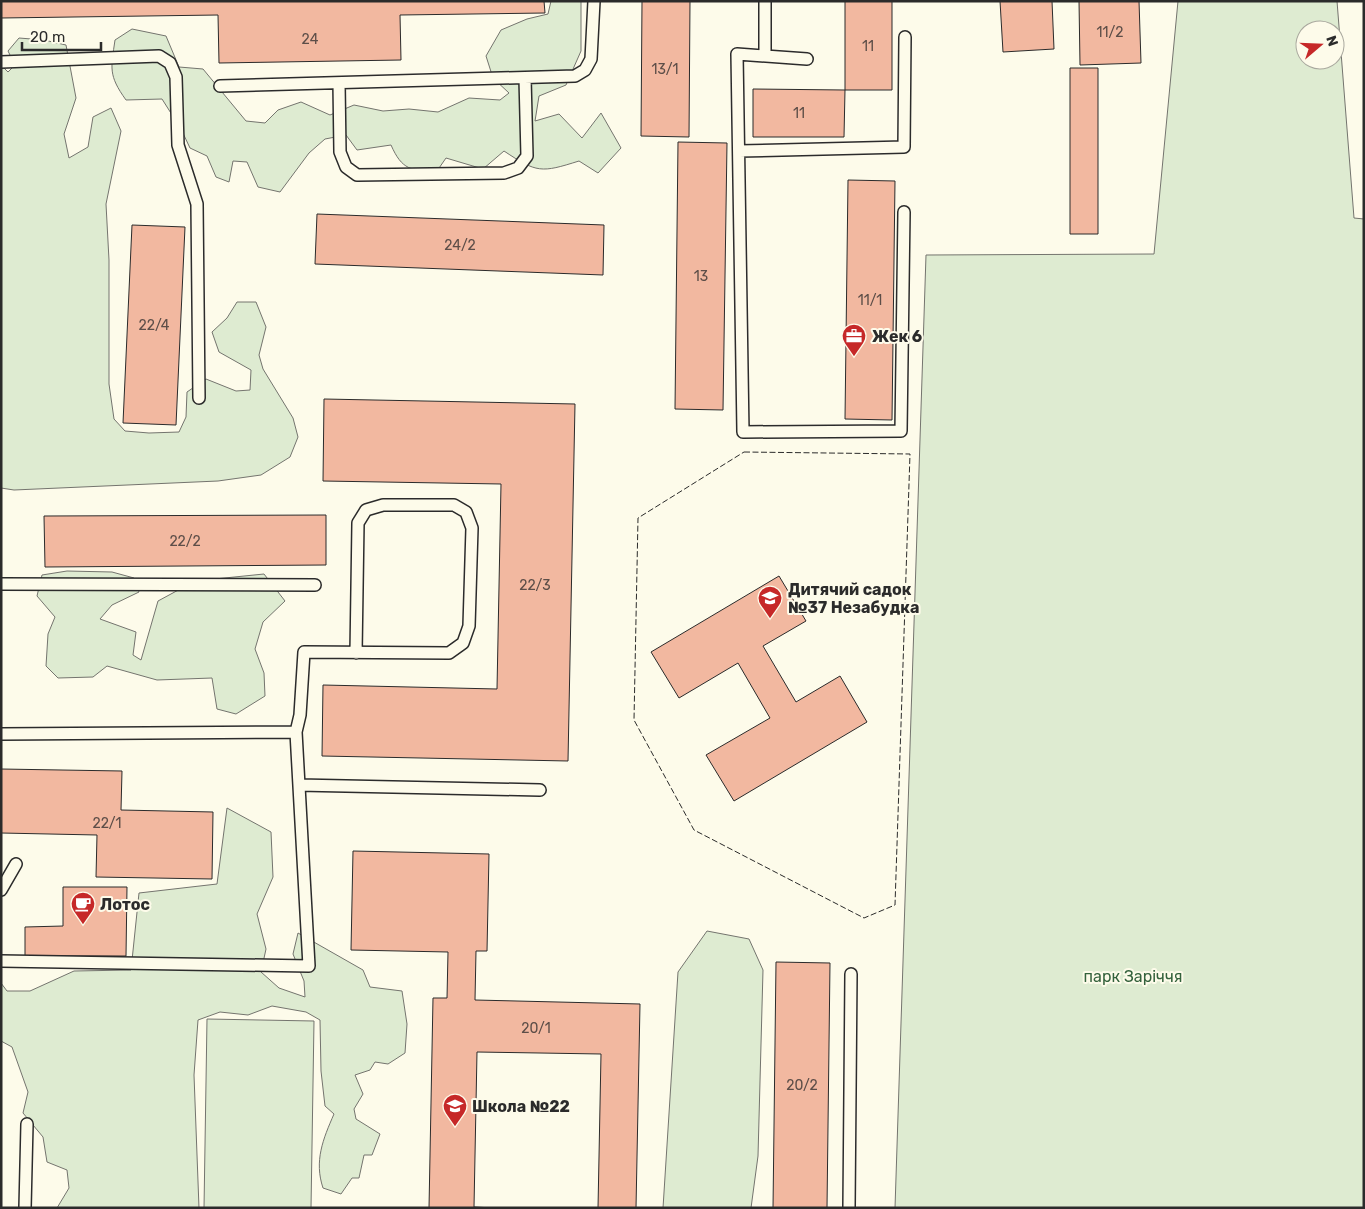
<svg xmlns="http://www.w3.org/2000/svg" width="1365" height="1209" viewBox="0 0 1365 1209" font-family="Rubik,sans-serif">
  <rect width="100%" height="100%" fill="#fdfbea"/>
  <path fill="#deebd1" stroke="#74746e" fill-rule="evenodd" d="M551 1H581V51L566 85 539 96 535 121 559 114 582 138 601 113 621 148 598 173 579 161C541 173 537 173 504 151L483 169 446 158 437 171C411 171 402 170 391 145L357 150 346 135 325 139 309 153 280 192 258 187 247 162 233 161 229 182 216 177 207 156 190 148 181 129 162 99 126 100C108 75 111 68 115 40L132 29 166 36 179 67 203 69 246 121 265 123 278 110 301 102 330 115 354 105 383 111 409 109 438 112 469 98 500 100 509 93 493 78 486 56 501 30 527 19 548 14Z
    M1178 1H1337L1354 218 1364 219V1208H895L926 255 1154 254ZM1305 30H1335V60H1305Z
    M19 38 44 40 66 45 76 98 64 134 69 158 88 147 93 117 111 108 121 131 106 204 109 260V384L114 419 125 431 149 433 179 432 186 417 187 392 206 379 236 391 250 390 251 370 219 352 212 332 227 318 237 302H256L266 327 259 355 263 369 293 418 298 437 290 457 261 475 218 481 14 490 1 488V65L8 72 15 65 8 51Z
    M67 571 112 572 134 578 139 592 112 605 100 619 136 632 133 655 141 660 158 601 195 581 264 574 285 601 263 622 255 649 264 673 265 696 236 714 217 709 212 678 157 680 107 666 93 677 58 678 46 666 48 634 55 617 37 596 42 575Z
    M227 808 271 832 273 877 257 914 266 949 261 972 279 988 305 997 304 981 293 954 298 933 363 970 370 987 402 991 407 1024 405 1053 388 1064 375 1062 370 1070 355 1075 363 1094 354 1109 356 1119 380 1134 372 1155H364L359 1178H352L341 1194 323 1188C314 1161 323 1139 334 1114L325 1106 321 1071 320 1020 306 1012 272 1006 248 1015 220 1012 198 1020 194 1075 199 1208H57L69 1188 67 1170 47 1162 43 1137 23 1113 28 1092 12 1047 1 1041V983L7 991H30L74 971 131 970 139 893 217 884Z
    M707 931 749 939 763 970 758 1156 751 1208H663L678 972Z
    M207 1019 314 1021 311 1208H204Z"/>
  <path fill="#f2b8a0" stroke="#2b2b2b" d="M1 1H544L545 13 400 15 401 60 219 63 218 15 1 18Z
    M642 1H690L689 137 641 136Z
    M845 1H892V90H845Z
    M1000 1H1052L1054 49 1003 52Z
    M1079 1H1139L1141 63 1080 65Z
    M1070 68H1098V234H1070Z
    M753 89 845 90 844 137H753Z
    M678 142 727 143 723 410 675 409Z
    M848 180 895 181 892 420 845 419Z
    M317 214 604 225 603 275 315 264Z
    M132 225 185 227 176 425 123 423Z
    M324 399 575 404 568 761 322 756 323 685 497 689 501 484 323 481Z
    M326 515V565L45 567 44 516Z
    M779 576 806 621 763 646 796 702 840 676 867 722 734 801 706 755 770 718 738 663 679 698 651 652Z
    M1 769 122 771 121 810 213 812 212 879 96 877 97 835 1 833Z
    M353 851 489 854 487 951H476L475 1000 640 1004 636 1208H598L601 1054 477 1052 474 1207 494 1208H429L433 998H447L448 952 351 950Z
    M63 887H127L126 956H25V927L63 926Z
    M776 962 830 963 827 1208H773Z"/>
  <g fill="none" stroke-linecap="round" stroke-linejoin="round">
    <defs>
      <path id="lane" d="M765 1V56
        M807 59 737 54 743 432 901 431 904 212
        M1 62 159 56 170 63 176 77 178 145 197 204 199 398
        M339 83 340 152 346 167 357 175 504 173 518 168 527 156 525 78
        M220 86 575 76 585 70 591 59 594 1
        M739 151 904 147 905 37
        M1 584 315 585
        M1 734 296 732 300 715 304 652 449 653 463 643 469 626 472 528 466 512 454 505H383L366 510 358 523 356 653
        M299 785 540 790
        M1 890 16 864
        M1 961 309 966 296 732
        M25 1208 27 1124
        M849 1208 851 974"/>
    </defs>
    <use href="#lane" stroke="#2b2b2b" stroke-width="14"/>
    <use href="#lane" stroke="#fdfbea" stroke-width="11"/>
    <path stroke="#2b2b2b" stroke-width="1" stroke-dasharray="6 2.5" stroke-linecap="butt" d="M744 452 910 454 895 905 864 918 694 830 634 720 638 518Z"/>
  </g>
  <defs>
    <symbol id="office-pin" viewBox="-11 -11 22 30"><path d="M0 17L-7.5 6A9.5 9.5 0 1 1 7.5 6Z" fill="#c62828" stroke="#fdfbea"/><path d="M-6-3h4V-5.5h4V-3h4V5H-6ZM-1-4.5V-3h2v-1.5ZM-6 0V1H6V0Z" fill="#fff"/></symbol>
    <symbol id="school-pin" viewBox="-11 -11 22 30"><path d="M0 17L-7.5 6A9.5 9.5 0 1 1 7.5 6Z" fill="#c62828" stroke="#fdfbea"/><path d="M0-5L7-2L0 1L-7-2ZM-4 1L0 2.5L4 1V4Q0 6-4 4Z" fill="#fff"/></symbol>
    <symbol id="cafe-pin" viewBox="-11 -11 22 30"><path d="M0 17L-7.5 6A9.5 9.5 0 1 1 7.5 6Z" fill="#c62828" stroke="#fdfbea"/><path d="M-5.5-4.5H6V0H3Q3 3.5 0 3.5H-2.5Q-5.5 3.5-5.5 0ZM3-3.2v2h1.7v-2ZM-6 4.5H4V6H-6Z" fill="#fff"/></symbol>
  </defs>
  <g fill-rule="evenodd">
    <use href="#office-pin" x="840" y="322" width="28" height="38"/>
    <use href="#school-pin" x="756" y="584" width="28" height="38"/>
    <use href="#cafe-pin" x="69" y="890" width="28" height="38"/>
    <use href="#school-pin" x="441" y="1092" width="28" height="38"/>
  </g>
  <g text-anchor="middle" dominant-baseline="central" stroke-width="4" stroke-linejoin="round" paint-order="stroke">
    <g font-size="14" fill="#5d4e48">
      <text x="1110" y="32">11/2</text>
      <text x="310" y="39">24</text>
      <text x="868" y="46">11</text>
      <text x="665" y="69">13/1</text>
      <text x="799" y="113">11</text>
      <text x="460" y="245">24/2</text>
      <text x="701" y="276">13</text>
      <text x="870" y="300">11/1</text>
      <text x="154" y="325">22/4</text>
      <text x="185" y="541">22/2</text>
      <text x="535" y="585">22/3</text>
      <text x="107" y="823">22/1</text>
      <text x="536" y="1028">20/1</text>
      <text x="802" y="1085">20/2</text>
    </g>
    <g font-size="16" font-weight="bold" fill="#2b2b2b" stroke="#fdfbea" text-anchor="start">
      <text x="872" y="336">Жек 6</text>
      <text x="788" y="589">Дитячий садок<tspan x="788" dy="18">№37 Незабудка</tspan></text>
      <text x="100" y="904">Лотос</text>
      <text x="472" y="1106">Школа №22</text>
    </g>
    <g font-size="16" fill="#34623c" stroke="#fdfbea">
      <text x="1133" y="976">парк Заріччя</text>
    </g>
  </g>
  <rect width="1365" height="1209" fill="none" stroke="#2b2b2b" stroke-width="5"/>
  <g transform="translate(1320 45) rotate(71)"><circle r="24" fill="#fdfbea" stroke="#a9a89e"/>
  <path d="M0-4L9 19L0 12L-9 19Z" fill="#c62828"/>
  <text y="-8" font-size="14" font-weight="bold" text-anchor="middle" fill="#2b2b2b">N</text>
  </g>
  <path d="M22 42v8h79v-8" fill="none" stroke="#2b2b2b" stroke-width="2.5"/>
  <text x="30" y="42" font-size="15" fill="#2b2b2b" stroke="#fdfbea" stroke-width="4" paint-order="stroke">20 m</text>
</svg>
